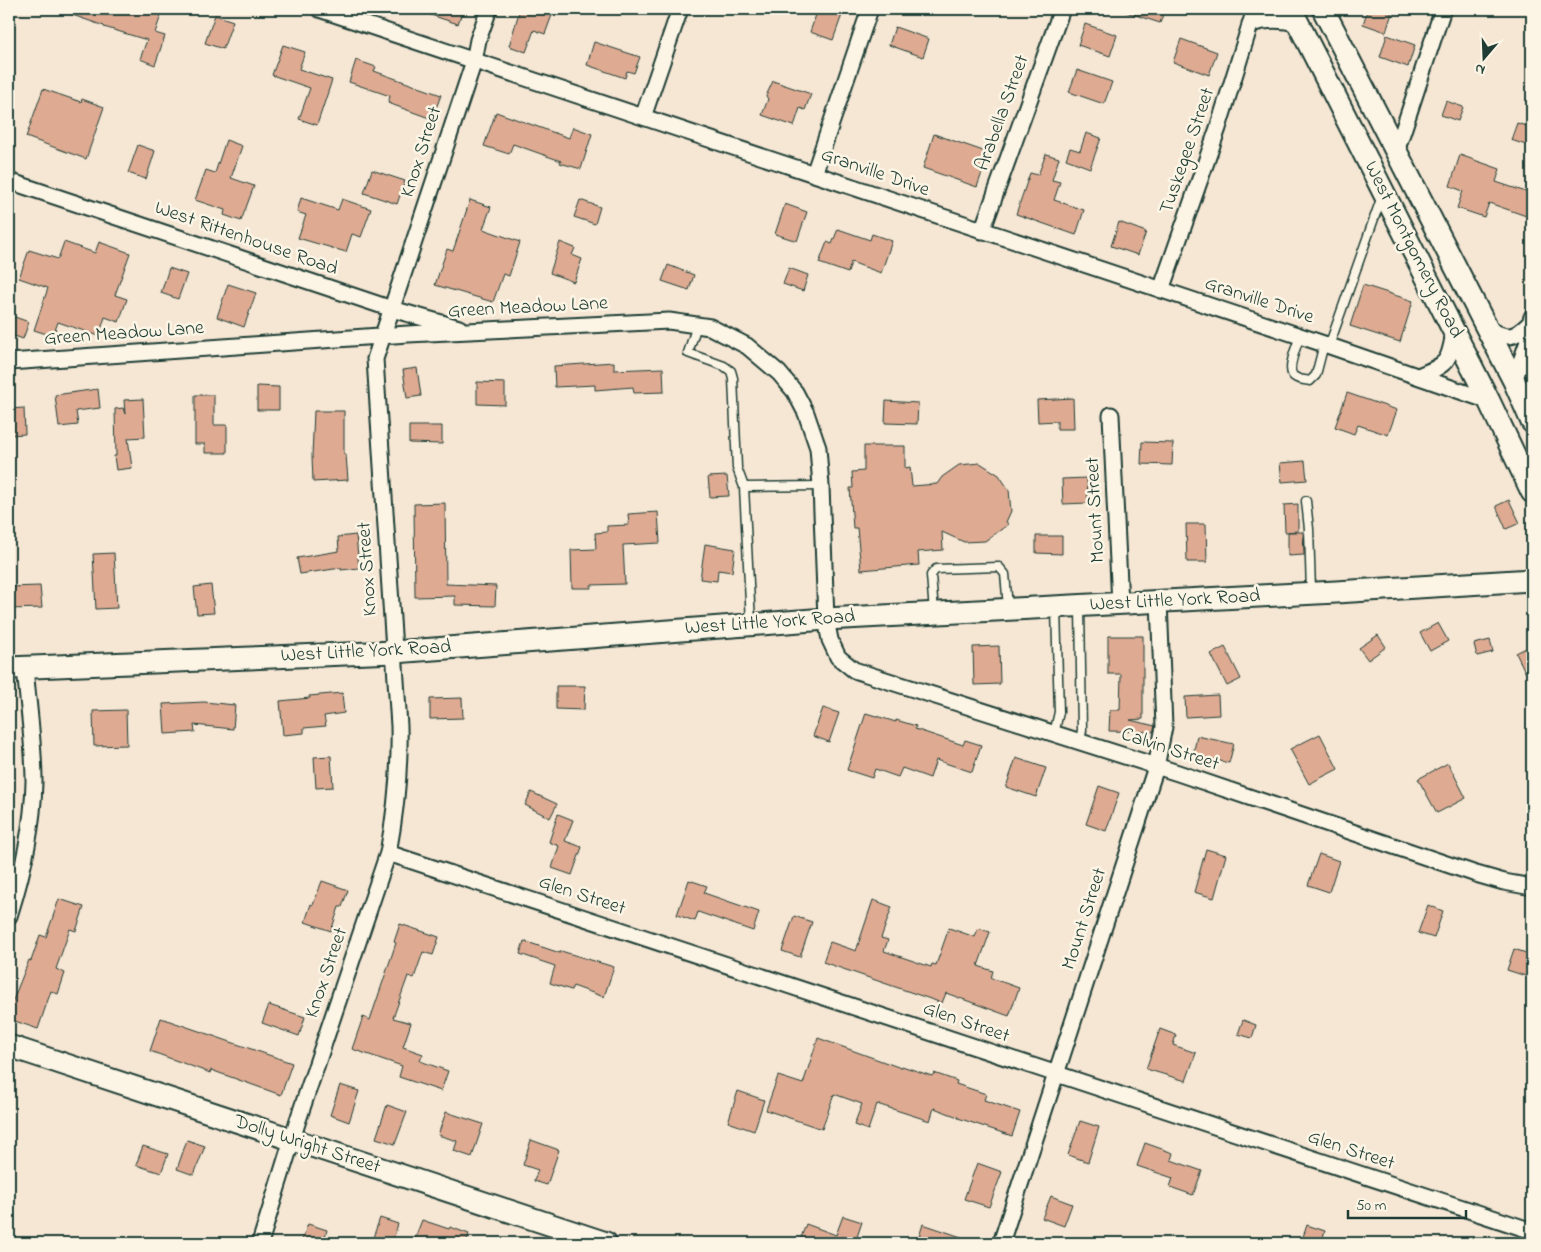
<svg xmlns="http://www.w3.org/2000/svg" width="1541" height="1252" viewBox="0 0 1541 1252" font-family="'Indie Flower',sans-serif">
  <rect width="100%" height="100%" fill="#f6e6d4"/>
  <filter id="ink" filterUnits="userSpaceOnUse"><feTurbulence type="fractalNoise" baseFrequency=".02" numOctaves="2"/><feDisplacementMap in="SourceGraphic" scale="10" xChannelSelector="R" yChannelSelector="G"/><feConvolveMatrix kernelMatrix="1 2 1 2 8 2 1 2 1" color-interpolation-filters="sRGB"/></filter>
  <g filter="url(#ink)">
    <path fill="#deaa92" stroke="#1f3d34" d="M62 9H163L155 33 165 36 155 65 140 59 147 40 104 27V26L61 11Z
      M419 9H463L458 24 419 11Z
      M520 9H534L552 15 545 34 534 30 526 52 509 46Z
      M818 9H835L843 12 833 40 810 32Z
      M1124 9H1165L1160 23 1123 11Z
      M1368 9H1379L1392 13 1386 32 1363 24Z
      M215 15 233 21 223 49 205 43Z
      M1085 24 1117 35 1110 56 1078 45Z
      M895 27 929 39 923 57 889 45Z
      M1387 35 1415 45 1408 67 1380 57Z
      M1181 39 1217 52 1209 75 1173 62Z
      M594 42 640 57 634 73 627 71 625 78 587 65Z
      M283 45 305 52 299 69 332 80 317 125 299 119 310 88 272 75Z
      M356 60 376 67 374 71 441 95 432 119 388 103 390 96 349 82Z
      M1077 70 1112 82 1104 104 1069 92Z
      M773 81 811 94 805 110 800 108 794 126 762 115 768 99 766 96Z
      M43 89 81 102 82 99 104 107 86 159 26 137Z
      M1446 101 1463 107 1458 121 1441 115Z
      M496 112 569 138 573 127 592 134 581 169 560 163 561 161 513 144 509 154 484 146Z
      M1517 123 1532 128V147L1511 140Z
      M1086 133 1101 138 1090 168 1066 159 1070 148 1080 151Z
      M934 134 989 153 977 187 923 168Z
      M226 140 242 146 231 178 254 186 241 221 224 215 225 210 195 200 206 170 215 173Z
      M138 145 155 151 146 179 128 173Z
      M1046 154 1059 158 1052 180 1060 182 1054 200 1084 210 1076 235 1016 214 1030 173 1038 175Z
      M1460 155 1500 169 1496 182 1532 194V218L1489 203 1484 217 1457 208 1463 191 1450 186Z
      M372 170 405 181 397 204 364 193Z
      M301 198 338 210 342 199 371 209 361 237 352 234 346 252 298 238 306 215 297 212Z
      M470 200 491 207 483 229 520 242 509 276 503 274 493 302 435 285 447 249 453 251Z
      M580 200 600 207 595 224 574 217Z
      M785 204 807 212 797 241 775 234Z
      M1119 222 1146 232 1138 255 1111 246Z
      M838 229 870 240 872 234 892 241 881 273 851 262 848 273 819 263 827 242 832 244Z
      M64 242 95 253 99 242 130 253 115 295 127 299 119 322 105 317 99 336 58 322 53 336 34 330 48 288 19 278 29 250 58 259Z
      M560 242 575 248 572 255 582 259 574 282 550 273Z
      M668 265 694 275 689 290 662 281Z
      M169 268 187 274 178 299 161 293Z
      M789 268 808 275 803 291 783 284Z
      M228 284 256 293 244 327 217 317Z
      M1363 285 1413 301 1400 342 1350 326Z
      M9 315 29 322 23 339 9 334Z
      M614 362V370L663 368 664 392 634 393 633 387 595 390V385L555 387 554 366Z
      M417 368 421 396 407 398 403 370Z
      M477 382 505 383V405L477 404Z
      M257 386 279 387V410H257Z
      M98 389 100 408 76 411 78 425 59 427 55 395Z
      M1347 393 1397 410 1388 435 1358 425 1354 434 1335 427Z
      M195 395H214V425H227V453H205V444H195Z
      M1073 398 1074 429H1057V421L1038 422 1037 400Z
      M143 399 145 437 128 438 132 468 116 470 114 456H116L115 409 123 408 125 414 124 400Z
      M886 401 918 403 917 424 885 423Z
      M24 408 25 434 9 435V409Z
      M314 411H344V455H346L348 480 313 482 312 456Z
      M409 426H442V444L409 443Z
      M1142 442 1173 443 1172 465 1141 464Z
      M864 446H905V468L910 467 912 486 937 484 942 477 959 465 980 463 999 475 1009 490 1011 511 1006 522 1009 524 985 541 964 542 942 532 943 550 918 552 919 565 861 570 857 528H853L850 488H853L852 472 864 471Z
      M1305 461 1307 480 1282 482 1280 463Z
      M727 476 729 496 710 497 708 477Z
      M1087 478 1088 503 1063 504 1062 479Z
      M1509 500 1520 523 1506 529 1496 506Z
      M445 503 446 584 496 586 495 606 455 605V596L415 597 414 504Z
      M1298 504V531L1285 532 1284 505Z
      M658 512 660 543 623 545 625 584 591 585V588H572L571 550 596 549 595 533 607 532V526L629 525 628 514Z
      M1186 524H1206L1207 562H1187Z
      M1288 532H1303L1304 555 1288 556Z
      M356 535 359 568 341 570V568L300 574 297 558 339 551 338 537Z
      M1036 536H1062V554L1036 553Z
      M705 544 735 549 732 572 718 570 717 581 700 579Z
      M114 553 117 608 96 609 93 554Z
      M211 585 214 613 197 614 194 587Z
      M40 586 42 608 9 609V587Z
      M1438 623 1448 641 1430 651 1420 633Z
      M1378 635 1386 647 1368 660 1359 648Z
      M1108 636H1143V719L1130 720 1155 726 1153 732 1109 731 1110 710H1120L1121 674H1108Z
      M1490 640 1493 652 1477 656 1474 644Z
      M1532 645V686L1516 653Z
      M999 646 1000 684 974 685 973 647Z
      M1225 647 1241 679 1227 686 1211 654Z
      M556 686H585L584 710 556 709Z
      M342 693 344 713 324 716 326 726 304 728V733L283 735 280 701 310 698 309 696Z
      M1218 695 1219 715 1186 717 1185 697Z
      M462 698 463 718 430 719V699Z
      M204 702 235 705 233 729 194 725 195 732 165 734 163 704Z
      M823 708 839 713 829 742 813 736Z
      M126 710 127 745 94 746 93 711Z
      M866 713 896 722V720L916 726 915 729 963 745 965 740 981 745 972 772 936 760 930 778 902 768 898 777 875 769 872 778 847 770Z
      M1320 734 1338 769 1309 784 1290 749Z
      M1197 736 1234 744 1229 763 1193 755Z
      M331 756 333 787 316 788 314 757Z
      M1016 758 1046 768 1036 797 1006 787Z
      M1448 763 1466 798 1437 813 1418 779Z
      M1099 786 1119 793 1106 831 1086 824Z
      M531 792 557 804 550 818 525 805Z
      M558 814 573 820 565 841 582 847 572 875 552 868 559 846 549 842Z
      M1206 849 1226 855 1214 898 1194 892Z
      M1319 854 1339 861 1329 892 1308 885Z
      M689 880 707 886 704 893 759 912 753 931 698 912 695 921 677 915Z
      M322 881 348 890 342 907H339L331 931 305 922 311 904 313 905Z
      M59 899 84 907 76 931 70 929 56 969 65 973 58 994 51 991 38 1029 9 1019V1010L29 960 31 961 40 935 46 937Z
      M873 900 892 907 881 938 888 940 884 951 931 967 932 964 936 965 949 928 975 937 978 928 990 932 978 966 993 971 991 978 1019 988 1009 1016 946 993 942 1003 823 962 830 942 856 951Z
      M1428 905 1443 911 1434 938 1418 933Z
      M794 916 812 922 800 957 782 951Z
      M400 924 439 937 433 955 423 952 414 978 408 976 393 1018 411 1023 403 1047 423 1054 420 1061 448 1071 441 1091 399 1077 402 1066 352 1049 363 1017 370 1020 396 943 394 942Z
      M524 941 560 953 561 951 614 967 604 997 573 986 571 990 550 983 555 966 520 954Z
      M1514 949 1532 955V978L1507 970Z
      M269 1005 305 1017 299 1036 262 1023Z
      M161 1018 292 1063 281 1095 211 1070 210 1073 150 1051Z
      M1243 1020 1256 1025 1252 1038 1238 1034Z
      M1160 1029 1176 1035 1173 1045 1196 1053 1186 1081 1146 1069Z
      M818 1038 901 1068 902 1066 932 1076 934 1073 957 1081 956 1084 986 1094 984 1100 1020 1112 1012 1136 958 1118V1117L934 1108 930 1121 877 1104 868 1130 854 1125 862 1104 834 1094 822 1129 766 1110 778 1076 803 1084Z
      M340 1085 359 1091 349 1122 330 1115Z
      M738 1091 764 1100 754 1131 728 1122Z
      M387 1105 407 1112 395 1144 376 1138Z
      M446 1112 483 1124 472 1157 454 1151 457 1141 438 1135Z
      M1080 1121 1099 1127 1088 1162 1068 1155Z
      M187 1140 205 1146 194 1175 177 1169Z
      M531 1140 559 1150 547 1185 534 1181 538 1170 523 1165Z
      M1145 1143 1173 1153 1171 1160 1202 1171 1193 1195 1170 1187 1173 1178 1137 1166Z
      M143 1146 168 1154 161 1173 136 1165Z
      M977 1163 1002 1172 989 1207 964 1199Z
      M1051 1196 1072 1204 1064 1226 1042 1218Z
      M843 1216 862 1222 855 1243H799L806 1224 836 1235Z
      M380 1218 398 1224 392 1243H371Z
      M422 1220 449 1229 450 1227 469 1234 466 1243H429L415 1238Z
      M308 1224 327 1230 323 1243H301Z
      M923 1224 973 1241V1243H917Z
      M1307 1225 1325 1231 1321 1243H1301Z"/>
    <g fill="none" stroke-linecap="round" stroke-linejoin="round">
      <defs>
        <path id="lane" d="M697 325 688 353 724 366 731 371 733 378 737 468 744 487 751 622
          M1300 336C1297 345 1285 372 1295 377 1299 380 1306 380 1310 381L1316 375 1324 344
          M1329 346 1382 196
          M744 487 821 486
          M1306 501 1309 529 1311 591
          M934 612 931 575 936 569 999 567 1005 574 1008 607
          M1054 734 1059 712 1056 609
          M1080 742 1082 730 1080 608"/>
        <path id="street" d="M319 9 1324 344 1489 401
          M1250 24C1268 19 1281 19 1299 24
          M643 117 680 9
          M1396 152 1443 9
          M814 174 870 9
          M9 181 392 309 459 328
          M982 231 1062 9
          M1161 290 1218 128 1255 9
          M1486 328C1507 339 1513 340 1530 323
          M9 362 408 334 669 321 710 327 747 346 779 373 795 392 806 413 818 448 821 486 826 619 830 640 838 657 854 670 1178 773 1476 874 1504 882 1532 887
          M1418 376C1447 364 1449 364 1454 332
          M1514 381 1531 333 1530 323 1532 317
          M1111 415 1120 604
          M388 853C769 980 1150 1107 1532 1231
          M9 916C23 872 33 828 34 782 34 744 28 705 25 667
          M260 1243 298 1120 388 853C396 811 400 769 399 726L375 359 474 61 478 40 489 9
          M1001 1243 1156 767 1164 727 1159 601"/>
        <path id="secondary" d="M1291 9 1489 401 1532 492
          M1323 9 1514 381 1532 422
          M9 668 394 652 826 619 1336 592 1532 580
          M9 1046 606 1243"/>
      </defs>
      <use href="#lane" stroke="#1f3d34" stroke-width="11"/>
      <use href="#street" stroke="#1f3d34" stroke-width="19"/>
      <use href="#secondary" stroke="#1f3d34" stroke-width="25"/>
      <use href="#lane" stroke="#fcf5e5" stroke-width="8"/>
      <use href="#street" stroke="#fcf5e5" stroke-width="15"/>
      <use href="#secondary" stroke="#fcf5e5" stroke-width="21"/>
    </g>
  </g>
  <g text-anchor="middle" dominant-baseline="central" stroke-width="5" stroke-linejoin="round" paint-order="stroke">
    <g font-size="20" fill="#1f3d34" stroke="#fcf5e5">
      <text transform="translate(1003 113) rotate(-70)">Arabella Street</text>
      <text transform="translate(1188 151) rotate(-71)">Tuskegee Street</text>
      <text transform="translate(422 152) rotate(-72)">Knox Street</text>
      <text transform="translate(875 173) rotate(19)">Granville Drive</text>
      <text transform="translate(246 239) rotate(19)">West Rittenhouse Road</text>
      <text transform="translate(1413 250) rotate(63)">West Montgomery Road</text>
      <text transform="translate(1259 301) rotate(18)">Granville Drive</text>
      <text transform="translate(528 308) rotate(-3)">Green Meadow Lane</text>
      <text transform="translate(124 334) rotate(-4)">Green Meadow Lane</text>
      <text transform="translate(1096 510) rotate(-93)">Mount Street</text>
      <text transform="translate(368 569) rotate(-94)">Knox Street</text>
      <text transform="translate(1175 601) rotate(-3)">West Little York Road</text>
      <text transform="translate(770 623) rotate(-4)">West Little York Road</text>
      <text transform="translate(366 652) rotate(-3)">West Little York Road</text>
      <text transform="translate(1170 750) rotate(18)">Calvin Street</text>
      <text transform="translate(582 896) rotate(18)">Glen Street</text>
      <text transform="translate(1085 919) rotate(-72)">Mount Street</text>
      <text transform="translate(327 973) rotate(-71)">Knox Street</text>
      <text transform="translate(966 1023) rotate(19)">Glen Street</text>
      <text transform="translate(307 1145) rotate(18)">Dolly Wright Street</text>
      <text transform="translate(1351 1151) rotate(18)">Glen Street</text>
    </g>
  </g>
  <rect width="1541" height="1252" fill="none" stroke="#fcf5e5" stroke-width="30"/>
  <rect x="15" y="15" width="1511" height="1222" fill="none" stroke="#1f3d34" stroke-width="2" filter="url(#ink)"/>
  <g transform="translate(1484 58) rotate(199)" stroke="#fcf5e5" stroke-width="4" paint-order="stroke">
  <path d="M0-4L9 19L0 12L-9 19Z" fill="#1f3d34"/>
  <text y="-8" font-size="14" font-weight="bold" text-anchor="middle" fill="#1f3d34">N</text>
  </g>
  <path d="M1348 1210v8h118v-8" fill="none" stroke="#1f3d34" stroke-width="2.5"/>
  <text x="1356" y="1210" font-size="15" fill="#1f3d34" stroke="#fcf5e5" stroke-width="4" paint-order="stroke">50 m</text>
</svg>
